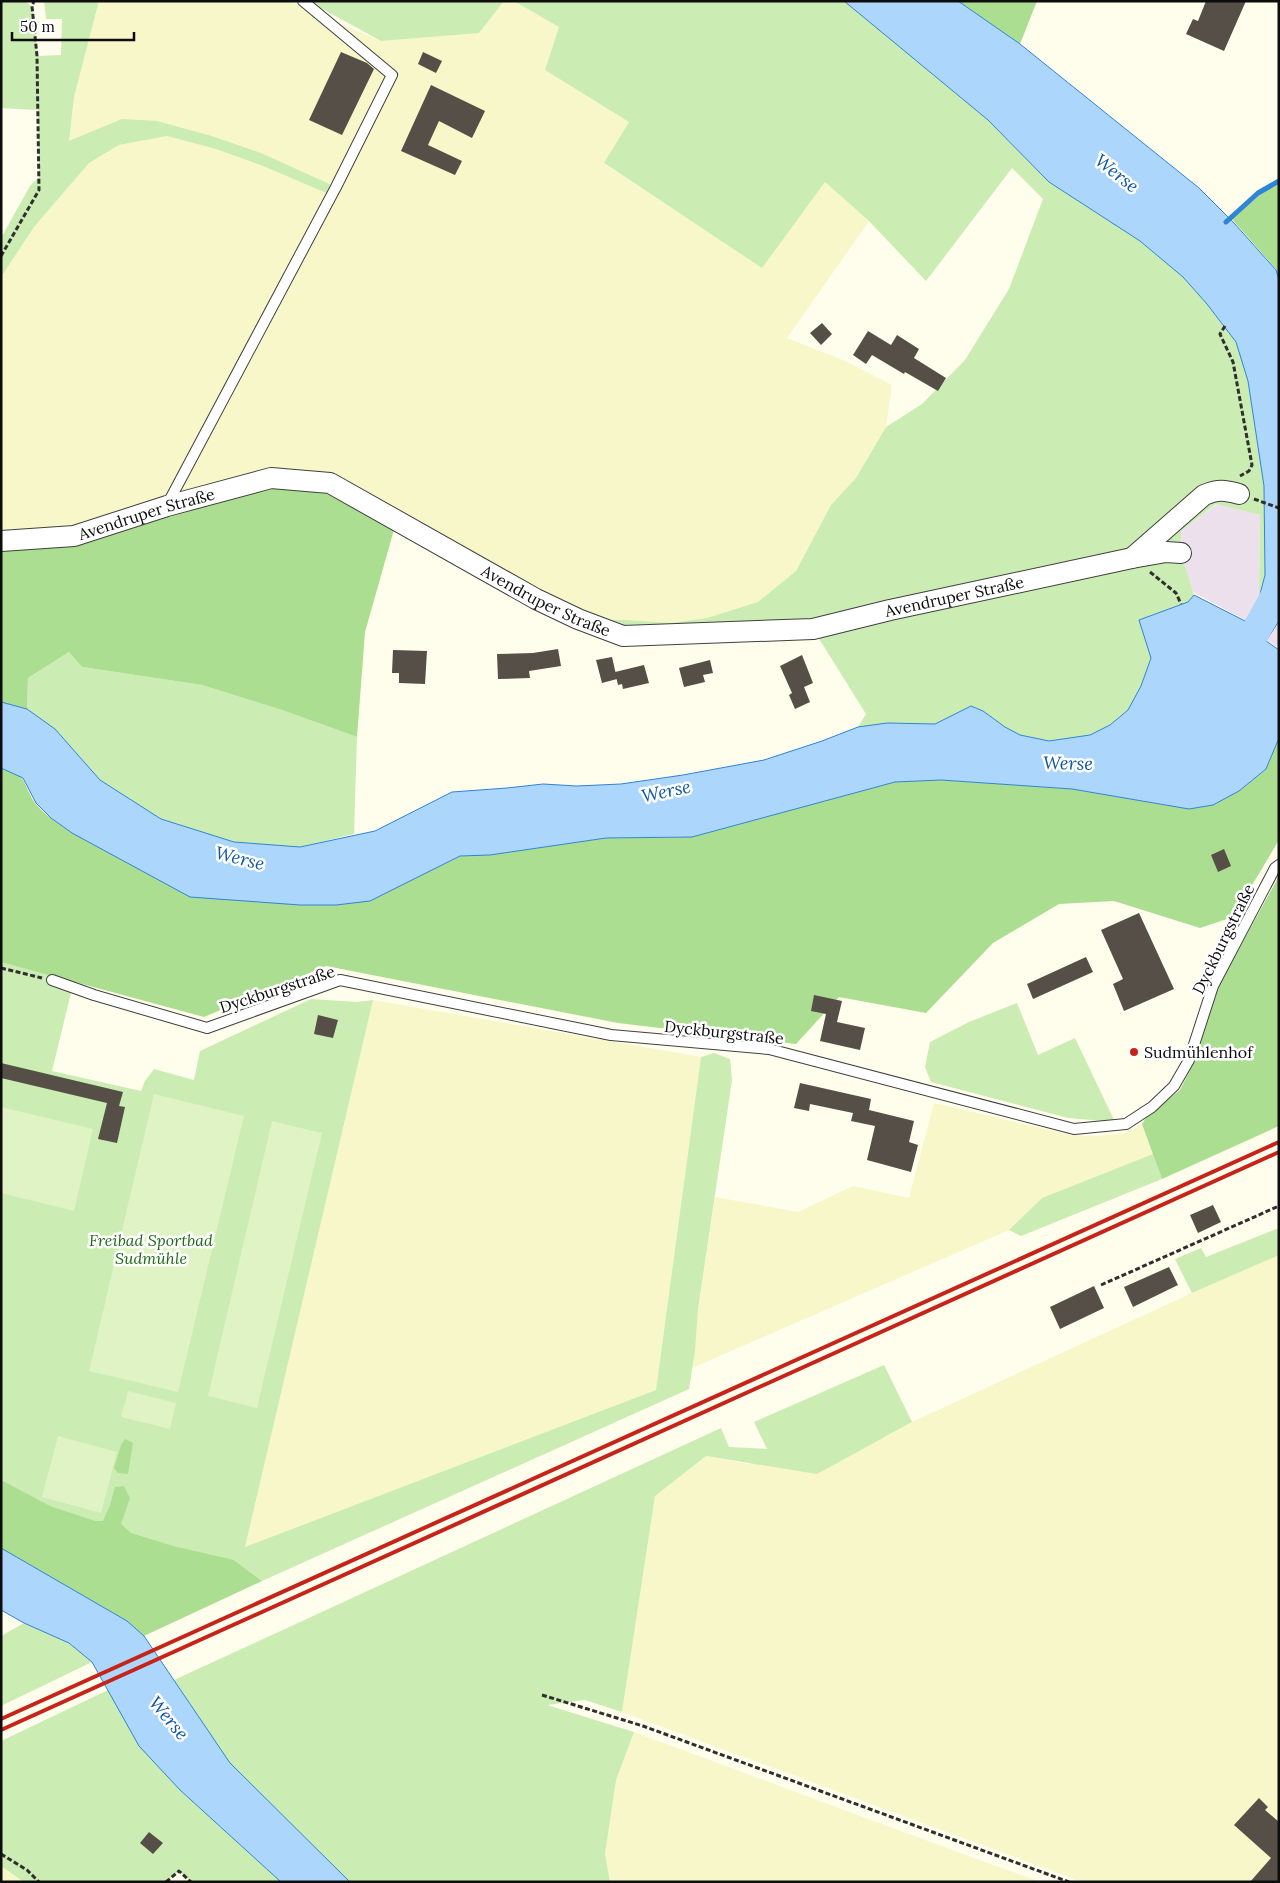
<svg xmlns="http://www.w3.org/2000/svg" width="1280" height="1883" viewBox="0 0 1280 1883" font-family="Lora,serif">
  <rect width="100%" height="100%" fill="#fffdec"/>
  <path fill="#ece0ec" d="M1217 504 1260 515 1259 594 1279 606V619L1256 604 1245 620 1193 592 1181 553V531Z
    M1279 622V648L1267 641Z"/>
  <path fill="#f7f7ca" d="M99 1H289L381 41 479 33 504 1H514L559 27 545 70 629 122 604 164 762 267 825 182 869 221 787 338 845 361 892 385 886 427 856 478 831 505 796 571 759 602 707 618 671 623 627 620 578 619 397 519 1 541V277L34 227 89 163 119 145 167 136 216 149 263 166 331 195 261 153 212 136 157 121 92 133 69 142 74 97Z
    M373 1000 701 1057 656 1390 245 1547Z
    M934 1103 1071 1135 1096 1136 1126 1133 1142 1124 1153 1154 1042 1198 1009 1230 692 1368 698 1309 715 1197 798 1212 853 1186 909 1198Z
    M1279 1255V1882H1082L622 1712 655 1496 706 1456 748 1464 884 1438 912 1422 1192 1293Z
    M634 1732 982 1861 1041 1882H610L605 1854 616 1780Z
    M1 1866 24 1882H1Z"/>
  <path fill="#cbecb3" d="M1 1H24L32 6 38 56 61 55 62 19H46L44 1H99L74 97 69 141 122 119 157 121 212 136 261 153 336 187 331 195 263 166 216 149 167 136 119 145 89 163 34 227 1 277V238L30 186 39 177 38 110 1 108Z
    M308 1H504L479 33 381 41Z
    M514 1H844L988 120 1049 182 1140 241 1183 277 1207 304 1236 342 1248 381 1264 486 1265 575 1259 594 1260 515 1216 504 1181 531V553L1194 595 1188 602 1140 620 1151 657 1141 686 1128 710 1110 725 1090 735 1049 741 1020 735 1005 727 983 711 971 706 935 724 887 723 858 727 866 714 813 629 623 636 578 619 627 620 671 623 707 618 758 602 796 571 831 505 856 478 886 427 922 404 965 360 1009 289 1043 199 1012 168 926 281 869 221 825 182 762 268 604 163 629 122 545 70 559 27Z
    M69 652 82 667 202 685 282 710 357 737 354 834 300 847 234 842 161 819 100 780 55 729 27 709 28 678Z
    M1 950 76 972 52 1071 141 1091 145 1081 154 1069 194 1080 200 1051 311 999 357 1002 373 1000 245 1547 656 1390 701 1057 714 1053 730 1059 732 1080 698 1309 695 1350 689 1389 262 1581 234 1560 148 1586 1 1502Z
    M1017 1003 1038 1055 1075 1038 1115 1122 1068 1118 931 1082 925 1067 930 1042 969 1022Z
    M1153 1154 1162 1179 1021 1236 1009 1230 1042 1198Z
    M1279 1228V1255L1192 1293 1175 1259 1201 1248 1206 1257Z
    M884 1365 912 1422 817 1474 706 1456 655 1496 622 1712 585 1700 547 1705 634 1732 616 1780 605 1854 610 1882H350L230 1763 174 1680 721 1428 729 1447 767 1449 754 1422Z
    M24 1623 69 1643 92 1662 1 1706V1636Z
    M108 1690 140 1746 180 1790 281 1882H191L179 1871 166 1882H24L1 1866V1741Z"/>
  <path fill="#acde91" d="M958 1H1037L1020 44Z
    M1279 182V280L1276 269 1231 218 1259 194Z
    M271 478 330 483 397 519 365 632 357 737 282 710 202 685 82 667 69 652 28 678 27 709 1 702V541L74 536Z
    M1279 738V840L1233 917 1200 928 1114 901 1059 904 993 943 926 1013 839 997 796 1044 618 1023 326 966 204 1017 1 962V768C29 775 22 784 35 803 44 815 60 824 72 833L300 905H336L370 900 460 856 490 855 606 838 692 837 895 782 940 780 1072 789 1189 809 1213 805 1239 791 1266 769Z
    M1279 876V1126L1162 1179 1142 1124 1147 1116 1180 1090 1194 1062 1218 987Z
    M125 1439 133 1443 128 1474 118 1473 114 1468 121 1445Z
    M1 1480 50 1506 95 1521H103L110 1505 115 1487 124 1486 130 1498 121 1524 131 1533 173 1546 234 1560 262 1581 144 1636 127 1621 1 1548Z"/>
  <path fill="#dff3c5" d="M154 1094 244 1116 178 1392 89 1371Z
    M1 1107 93 1129 74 1211 1 1193Z
    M272 1121 322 1133 257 1408 208 1396Z
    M128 1391 176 1403 170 1429 121 1417Z
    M58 1436 117 1452 101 1513 42 1497Z"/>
  <path fill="#acd6fb" stroke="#2e84d7" d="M844 1H958L1020 44 1199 188 1234 223 1276 270 1279 280V605L1260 594 1265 575 1264 486 1248 381 1236 342 1207 304 1183 277 1140 241 1049 182 988 120Z
    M1194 595 1245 621 1256 606 1279 621 1266 641 1279 650V738L1266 769 1239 791 1213 805 1189 809 1072 789 941 780 895 782 692 837 606 838 490 855 460 856 370 901 336 905H300L190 897 72 833 51 818 36 803 23 778 1 768V702L27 709 55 729 100 780 161 819 234 842 300 847 375 831 452 792 507 788 543 784 577 786 621 784 683 775 764 760 822 741 858 727 887 723 935 724 971 706 983 711 1005 727 1020 735 1049 741 1090 735 1110 725 1128 710 1141 686 1151 658 1139 620 1188 602Z
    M1 1548 127 1621 144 1636 230 1763 350 1882H281L180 1790 139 1746 92 1662 69 1643 24 1623 1 1610Z"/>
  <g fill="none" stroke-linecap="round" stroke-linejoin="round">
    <path stroke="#2e84d7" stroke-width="5" d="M1226 222 1258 193 1279 181"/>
    <path stroke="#acd6fb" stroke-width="29" d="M1247 647 1279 589"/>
  </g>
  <path fill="#564f48" d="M1206 1H1246L1224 51 1186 34 1193 19 1198 21Z
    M341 52 367 63 374 69 342 135 309 120Z
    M423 52 442 61 436 73 418 64Z
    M431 85 485 111 472 138 439 121 428 145 462 161 455 175 401 151Z
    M822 323 832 334 821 345 810 333Z
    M868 331 891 345 897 335 919 349 914 358 946 378 938 391 905 372 904 374 872 355 866 364 853 355Z
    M558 649 561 666 529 671 530 678 498 679 497 654 533 653Z
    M393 650 427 651 425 684 399 683V673H392Z
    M802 655 813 683 804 687 810 702 795 709 789 695 792 693 780 666Z
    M612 657 617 679 602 683 596 660Z
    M710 660 713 673 703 675 705 682 684 687 679 668Z
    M644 665 649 683 623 689 622 684 618 685 615 672Z
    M1224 849 1231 866 1218 872 1211 855Z
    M1139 913 1174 989 1124 1011 1113 984 1123 979 1101 930Z
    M1086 957 1093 972 1033 999 1027 984Z
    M814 995 842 1001 837 1022 865 1028 860 1050 820 1041 826 1014 811 1011Z
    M318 1015 338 1020 333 1038 314 1034Z
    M1 1063 123 1092 119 1106 125 1107 117 1143 98 1139 107 1103 1 1078Z
    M800 1083 871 1099 869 1110 914 1121 909 1142 918 1145 911 1172 867 1160 875 1126 851 1121 853 1113 810 1104 809 1111 794 1108Z
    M1213 1205 1221 1222 1198 1233 1190 1215Z
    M1169 1267 1178 1285 1133 1307 1124 1287Z
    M1094 1286 1104 1308 1060 1329 1050 1307Z
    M1259 1798 1268 1807 1265 1810 1279 1822V1882H1250L1271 1858 1234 1825Z
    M149 1832 163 1843 153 1854 140 1843Z"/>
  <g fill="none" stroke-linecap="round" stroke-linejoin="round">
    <defs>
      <path id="lane" d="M167 505 336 187 392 75 303 1
        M52 980 94 995 207 1028 340 980 611 1035 769 1049 1074 1129 1126 1124 1152 1107 1174 1086 1189 1060 1213 986 1275 868 1279 865"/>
      <g id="street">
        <path id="s1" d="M1 541 74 536 167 506 271 478 330 483 536 599 578 619 623 636 813 629 890 610 1132 558 1166 552 1181 553"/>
        <path d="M1132 558 1204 495C1218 489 1225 490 1239 494"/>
      </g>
    </defs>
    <use href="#lane" stroke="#404040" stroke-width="12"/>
    <use href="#street" stroke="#404040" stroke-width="22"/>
    <path stroke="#2f2f2f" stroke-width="3" stroke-dasharray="5 2.5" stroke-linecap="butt" d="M1 256 39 190 37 56 32 6 34 1
      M1225 326 1220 334 1233 362 1252 465 1249 471 1240 476
      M1254 499 1279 508
      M1150 572 1176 593 1181 604
      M1 968 42 978
      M1101 1285 1279 1206
      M542 1695 643 1726 1069 1882
      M1 1854 27 1870 39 1882
      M166 1882 179 1871 191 1882"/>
    <use href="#lane" stroke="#fff" stroke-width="10"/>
    <use href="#street" stroke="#fff" stroke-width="20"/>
    <path stroke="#c6231b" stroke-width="4" d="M1 1719 1279 1142
      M1 1730 1279 1152"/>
  </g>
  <circle fill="#c6231b" stroke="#fff" stroke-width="2" cx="1134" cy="1052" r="5"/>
  <g text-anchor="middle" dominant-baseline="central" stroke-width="5" stroke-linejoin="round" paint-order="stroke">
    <g font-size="16" fill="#0d0d0d" stroke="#fff">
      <text stroke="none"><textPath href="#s1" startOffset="149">Avendruper Straße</textPath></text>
      <text stroke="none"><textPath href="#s1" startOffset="1004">Avendruper Straße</textPath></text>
      <text stroke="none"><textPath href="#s1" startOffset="584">Avendruper Straße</textPath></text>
      <text transform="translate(1223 939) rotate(-64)">Dyckburgstraße</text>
      <text transform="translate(277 989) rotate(-18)">Dyckburgstraße</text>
      <text transform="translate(724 1032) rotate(6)">Dyckburgstraße</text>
    </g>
    <g font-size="16" fill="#0d0d0d" stroke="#fff" text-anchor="start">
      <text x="1144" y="1052">Sudmühlenhof</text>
    </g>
    <g font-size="16" font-style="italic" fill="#216918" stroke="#fff">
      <text x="151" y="1240">Freibad Sportbad<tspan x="151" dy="18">Sudmühle</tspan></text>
    </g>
    <g font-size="18" font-style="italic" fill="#0d55a7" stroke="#fff">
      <text transform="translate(1117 173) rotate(38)">Werse</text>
      <text transform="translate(1068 763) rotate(1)">Werse</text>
      <text transform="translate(666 791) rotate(-12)">Werse</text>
      <text transform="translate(240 858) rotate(14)">Werse</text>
      <text transform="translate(169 1718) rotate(50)">Werse</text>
    </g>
  </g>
  <rect width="1280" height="1883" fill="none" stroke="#0d0d0d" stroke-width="5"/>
  <path d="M12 32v8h122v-8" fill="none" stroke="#0d0d0d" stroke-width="2.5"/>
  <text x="20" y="32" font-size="15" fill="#0d0d0d" stroke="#ffffff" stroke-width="4" paint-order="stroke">50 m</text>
</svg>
